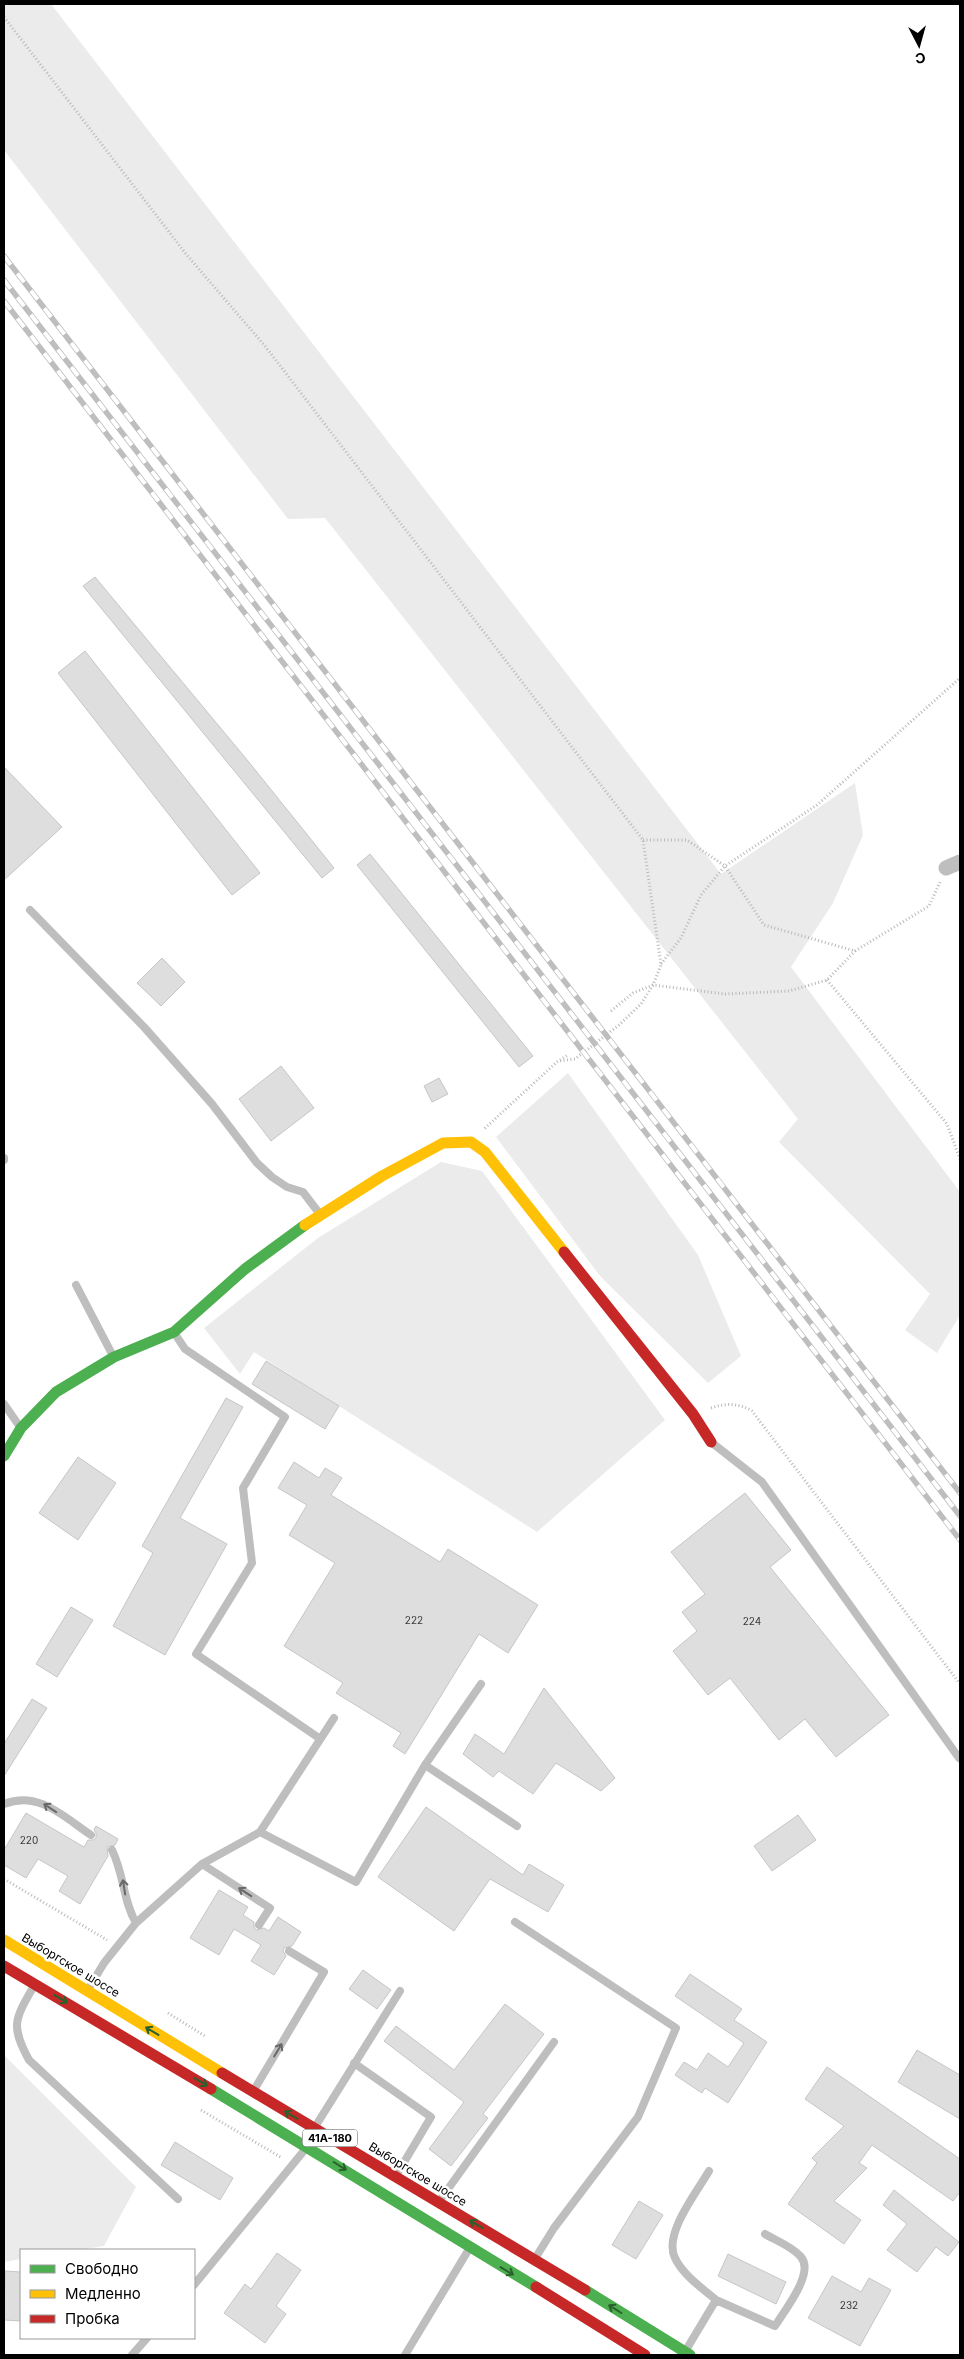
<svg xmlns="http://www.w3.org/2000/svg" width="964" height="2359" viewBox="0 0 964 2359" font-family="Inter,sans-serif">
  <rect width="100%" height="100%" fill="#fff"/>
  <path fill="#ebebeb" d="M4 4H51L721 874 855 783 863 835 833 903 791 967 960 1192V1315L937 1353 905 1330 930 1294 779 1142 798 1119 325 518 288 519 4 150Z
    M568 1073 698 1255 741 1356 708 1383 600 1276 496 1137Z
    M441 1162 482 1171 665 1420 537 1532 254 1352 240 1374 204 1328 318 1238Z
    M4 2055 136 2187 104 2246 79 2250H21V2259L4 2262Z"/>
  <path fill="#dedede" stroke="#c6c6c6" d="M95 577 248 761 334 868 322 878 83 586Z
    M85 651 260 873 232 895 58 673Z
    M4 767 62 827 4 880Z
    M370 854 533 1056 519 1067 357 865Z
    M162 958 185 982 161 1006 137 983Z
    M281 1066 314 1108 271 1141 239 1099Z
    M439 1078 448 1094 432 1102 424 1086Z
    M266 1361 339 1406 325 1429 252 1384Z
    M226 1398 243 1407 180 1518 227 1544 165 1655 113 1626 153 1553 142 1546Z
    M78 1457 116 1483 78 1540 39 1513Z
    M294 1462 319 1478 325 1468 342 1478 331 1495 440 1562 448 1549 538 1605 508 1653 479 1634 405 1754 393 1746 401 1733 336 1693 343 1683 284 1646 335 1563 289 1535 307 1505 278 1488Z
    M745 1493 791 1550 770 1567 889 1715 836 1757 805 1719 779 1740 730 1678 708 1695 673 1651 697 1631 682 1612 705 1594 671 1552Z
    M71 1607 93 1620 57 1677 36 1664Z
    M544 1688 615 1778 601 1791 556 1763 533 1794 499 1771 493 1777 463 1754 475 1734 504 1754Z
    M32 1699 47 1708 4 1776V1744Z
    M426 1807 523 1875 529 1864 564 1885 548 1912 490 1879 454 1931 378 1877Z
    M26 1813 84 1847 88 1840H93L96 1838V1833L94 1830 96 1826 118 1839 115 1845 107 1847 108 1856 80 1904 59 1891 68 1876 38 1859 26 1878 4 1865V1850Z
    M798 1815 816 1840 772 1871 754 1846Z
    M219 1890 248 1907 243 1915 254 1922V1927L256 1930 264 1928 269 1931 278 1917 301 1932 292 1946 284 1948 283 1951 286 1956 274 1975 251 1961 261 1945 234 1929 219 1955 190 1938Z
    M363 1970 391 1990 377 2009 349 1989Z
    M690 1974 742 2009 734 2020 767 2042 728 2103 705 2088 702 2093 675 2075 684 2062 697 2070 708 2053 728 2067 744 2043 675 1996Z
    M505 2004 544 2034 483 2114 488 2118 451 2166 429 2149 464 2102 384 2041 396 2026 454 2070Z
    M917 2050 960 2075V2119L898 2082Z
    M827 2067 960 2159V2192L953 2201 872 2145 859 2163 867 2168 834 2201 861 2220 844 2244 788 2204 817 2163 812 2158 844 2126 805 2099Z
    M175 2142 233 2178 220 2200 161 2165Z
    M894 2190 959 2242 948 2256 936 2247 917 2272 887 2250 907 2224 883 2205Z
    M639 2201 663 2215 636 2259 612 2245Z
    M277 2253 301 2270 276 2306 286 2314 265 2343 224 2313 245 2284 251 2289Z
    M728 2254 786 2282 776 2304 718 2276Z
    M5 2271 21 2272V2321L4 2320Z
    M832 2276 861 2292 869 2278 891 2290 860 2346 808 2318Z"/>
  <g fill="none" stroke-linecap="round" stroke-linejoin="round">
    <path stroke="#b9b9b9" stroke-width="3" stroke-dasharray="1 2.5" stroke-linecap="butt" d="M4 17 186 254 265 346 643 840 661 965 653 985 641 1004 619 1025 575 1059 558 1061 484 1129
      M643 840H687L725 866 764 925 855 951 929 906 940 882
      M661 964 681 938 701 895 725 866 817 805 960 678
      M827 980 947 1124 960 1159
      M611 1011 633 993 653 985 725 994 789 991 827 980 855 951
      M560 1060 568 1055
      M711 1408C725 1403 739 1403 752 1411L960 1684
      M4 1879 107 1940
      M168 2013 205 2036
      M201 2110 282 2158"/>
    <path stroke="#bebebe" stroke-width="8" d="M30 910 144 1027 212 1104 257 1163 272 1177 287 1187 303 1192 319 1213
      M4 1158V1160
      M76 1285 113 1356
      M175 1334 185 1349 285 1417 243 1488 252 1563 196 1654 319 1738
      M4 1404 20 1427
      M711 1442 762 1482 959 1758
      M425 1765 517 1826
      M4 1804C38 1790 64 1817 91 1835
      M260 1832 356 1882 425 1765 481 1684
      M112 1850C124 1874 123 1901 136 1923
      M202 1864 270 1908 259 1925
      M515 1922 676 2028 638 2117 554 2228 536 2257
      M34 1986C15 2019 10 2025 29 2060L178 2199
      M89 1988 104 1963 136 1923 202 1864 260 1832 334 1718
      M354 2063 431 2117 397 2174
      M254 2090 324 1972 289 1951
      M315 2127 400 1991
      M709 2171C697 2192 663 2234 675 2258 683 2275 702 2288 716 2300
      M440 2200 554 2042
      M194 2285 307 2147
      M686 2350 716 2300 775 2326C784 2311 815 2273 801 2257 793 2247 775 2240 765 2234
      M132 2355 147 2338
      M405 2355 469 2249"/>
    <path stroke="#bebebe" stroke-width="15" d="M946 868 960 862"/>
    <path stroke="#4caf50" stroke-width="11" d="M4 1456 21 1428 56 1392 114 1357 174 1332 245 1269 305 1225
      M211 2089 536 2287
      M585 2290 690 2355"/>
    <path stroke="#ffc107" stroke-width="11" d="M305 1225 382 1176 443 1143 471 1142 485 1152 564 1252
      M4 1940 222 2073"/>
    <path stroke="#c62828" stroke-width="11" d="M564 1252 693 1414 711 1442
      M4 1966 211 2089
      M222 2073 585 2290
      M536 2287 645 2355"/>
    <defs>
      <path id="rail" d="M4 256 960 1493
        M4 280 960 1516
        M4 301 960 1540"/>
    </defs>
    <use href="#rail" stroke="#bebebe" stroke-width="5.5"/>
    <use href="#rail" stroke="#fff" stroke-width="4" stroke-dasharray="11" stroke-linecap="butt"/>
  </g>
  <defs><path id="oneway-shaft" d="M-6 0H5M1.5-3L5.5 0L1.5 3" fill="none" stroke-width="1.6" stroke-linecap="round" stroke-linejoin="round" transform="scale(1.25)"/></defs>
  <g stroke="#686868">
    <use href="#oneway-shaft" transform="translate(50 1808) rotate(-146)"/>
    <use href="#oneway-shaft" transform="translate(124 1887) rotate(-99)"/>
    <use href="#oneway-shaft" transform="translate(245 1892) rotate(-147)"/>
    <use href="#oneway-shaft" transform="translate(278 2050) rotate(-59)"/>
  </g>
  <g stroke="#2a602c">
    <use href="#oneway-shaft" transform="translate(61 1999) rotate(31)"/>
    <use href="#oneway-shaft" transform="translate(152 2031) rotate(-149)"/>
    <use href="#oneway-shaft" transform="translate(201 2082) rotate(31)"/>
    <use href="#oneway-shaft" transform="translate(291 2115) rotate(-149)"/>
    <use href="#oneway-shaft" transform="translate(340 2166) rotate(32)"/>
    <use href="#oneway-shaft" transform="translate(476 2224) rotate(-149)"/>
    <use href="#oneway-shaft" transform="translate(507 2271) rotate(31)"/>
    <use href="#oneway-shaft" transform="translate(615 2309) rotate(-148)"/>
  </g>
  <g text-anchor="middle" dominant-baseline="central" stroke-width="5" stroke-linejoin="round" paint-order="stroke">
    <g font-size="10" fill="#383838">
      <text x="414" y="1620">222</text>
      <text x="752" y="1621">224</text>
      <text x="29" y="1840">220</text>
      <text x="849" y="2305">232</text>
    </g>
    <rect fill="#fff" stroke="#4c4c4c" stroke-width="1" x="302.5" y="2129.5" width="55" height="17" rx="4"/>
    <g font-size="11" font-weight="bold" fill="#000">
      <text x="330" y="2138">41А-180</text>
    </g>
    <g font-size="12" fill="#000" stroke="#fff">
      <text transform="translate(71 1965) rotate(31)">Выборгское шоссе</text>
      <text transform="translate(418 2174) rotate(31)">Выборгское шоссе</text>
    </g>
  </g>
  <rect width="964" height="2359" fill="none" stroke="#000000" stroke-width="10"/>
  <rect x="20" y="2249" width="175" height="90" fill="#ffffff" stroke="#999999"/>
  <rect x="30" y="2265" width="25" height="8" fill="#4caf50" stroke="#999999"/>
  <text x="65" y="2274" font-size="15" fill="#000000">Свободно</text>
  <rect x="30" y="2290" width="25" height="8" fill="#ffc107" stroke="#999999"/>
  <text x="65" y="2299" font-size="15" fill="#000000">Медленно</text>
  <rect x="30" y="2315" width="25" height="8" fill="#c62828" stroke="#999999"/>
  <text x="65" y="2324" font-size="15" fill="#000000">Пробка</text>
  <g transform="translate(919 45) rotate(174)" stroke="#ffffff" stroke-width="4" paint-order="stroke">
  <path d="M0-4L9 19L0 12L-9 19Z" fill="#000000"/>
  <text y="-8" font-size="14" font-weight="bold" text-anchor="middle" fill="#000000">С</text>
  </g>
</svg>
